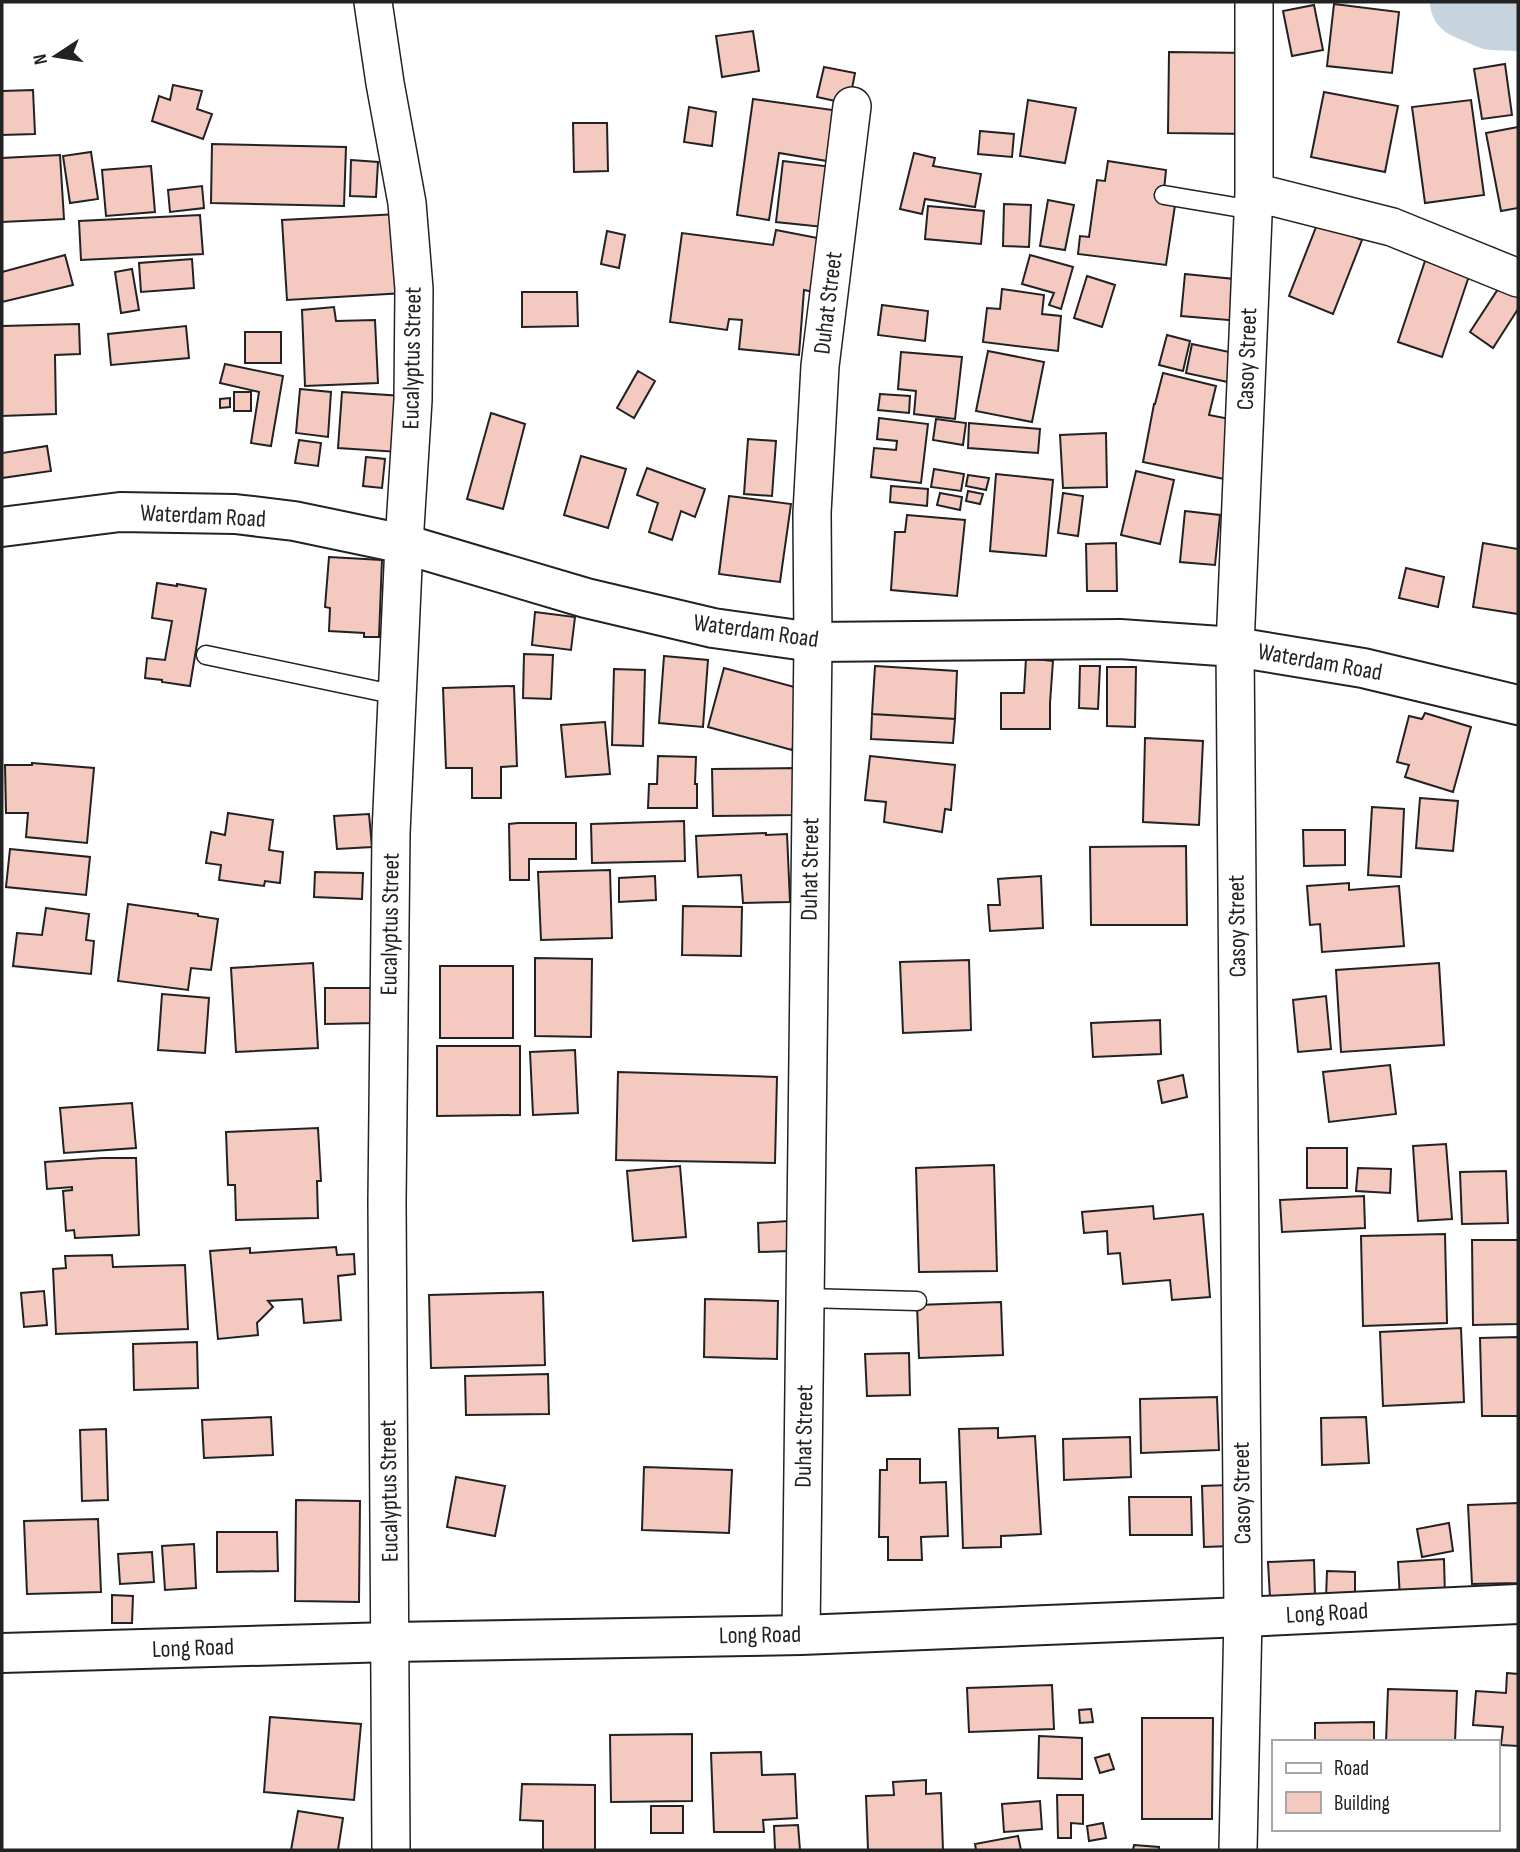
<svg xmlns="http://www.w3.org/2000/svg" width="1520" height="1852" viewBox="0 0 1520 1852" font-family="'Sofia Sans Condensed',sans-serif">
  <rect width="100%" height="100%" fill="#fff"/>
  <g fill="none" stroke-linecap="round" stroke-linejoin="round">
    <path stroke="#c7d3dd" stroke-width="74" d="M1467 2 1492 13 1518 14"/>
  </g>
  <path fill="#f3c9c0" stroke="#222" stroke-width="2" d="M1334 4 1399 12 1392 73 1327 66Z
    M1314 5 1323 50 1292 56 1283 11Z
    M753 31 759 71 722 77 716 36Z
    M1169 52 1251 53 1250 134 1168 133Z
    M1505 64 1512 115 1482 119 1474 69Z
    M824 67 855 73 849 104 817 97Z
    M173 85 202 91 197 109 212 114 203 139 152 121 159 96 170 100Z
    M33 90 35 134 2 135V91Z
    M1324 92 1398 106 1385 172 1311 157Z
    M753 99 847 112 839 163 779 153 769 220 737 215Z
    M1028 100 1076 108 1065 163 1020 156Z
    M1471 100 1484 195 1425 203 1412 107Z
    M689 107 716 112 712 146 684 142Z
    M573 123H607L608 171 574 172Z
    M1518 127V208L1501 211 1486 133Z
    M980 131 1014 134 1012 157 978 154Z
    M212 144 346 147 344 206 211 203Z
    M91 152 98 199 70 203 63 156Z
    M914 153 935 158 933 166 981 174 975 207 925 199 922 214 900 209Z
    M60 155 64 219 2 222V158Z
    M351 160 378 162 376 197 350 196Z
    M783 161 841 168 833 228 776 222Z
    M1108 161 1166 170 1164 190 1177 192 1166 265 1078 254 1080 236 1089 237 1097 180 1105 181Z
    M151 166 155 212 106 216 102 170Z
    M202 186 204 208 170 212 168 190Z
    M1048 200 1074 205 1065 250 1040 246Z
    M1004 204 1031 205 1029 247 1003 246Z
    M928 206 984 211 981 244 925 239Z
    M399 214 404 293 287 300 282 220Z
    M200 215 203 254 81 260 79 221Z
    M1318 222 1362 240 1333 314 1289 296Z
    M776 230 833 241 823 294 804 290 799 355 739 349 742 320 729 319 727 330 670 322 682 233 773 245Z
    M607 231 625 235 619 268 601 264Z
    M65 255 73 285 2 302V272Z
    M1030 255 1073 267 1061 309 1049 305 1054 293 1022 284Z
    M1426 258 1470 273 1442 357 1398 342Z
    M192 259 194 288 141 292 139 263Z
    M132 269 139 310 121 313 115 272Z
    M1185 274 1244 280 1240 321 1181 316Z
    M1087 276 1115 285 1102 327 1074 318Z
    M1502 283 1518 294V309L1493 348 1470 332Z
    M1002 289 1044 295 1042 314 1061 316 1058 351 983 342 987 308 1000 309Z
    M522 292H577L578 326 522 327Z
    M882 305 928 311 925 341 878 335Z
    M334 307 336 321 375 320 378 383 305 386 302 310Z
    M79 324 80 354 55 355 56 414 2 416V326Z
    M186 326 189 358 111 365 108 334Z
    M245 332H281V363H245Z
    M1167 335 1190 341 1183 371 1159 365Z
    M1192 344 1243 355 1237 384 1186 373Z
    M988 351 1044 362 1032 422 976 411Z
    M901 352 962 357 955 419 914 414 916 391 898 389Z
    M225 364 283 376 271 446 251 443 259 392 220 383Z
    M638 371 655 381 634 418 617 408Z
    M1163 373 1216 386 1209 415 1240 421 1229 480 1143 462 1154 404H1155Z
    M300 389 331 392 328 437 296 433Z
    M234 392H251V411H234Z
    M342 392 403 396 399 452 338 448Z
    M880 394 910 396 909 413 878 410Z
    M230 398V407L220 408V399Z
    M491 413 525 424 503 509 467 499Z
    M879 418 928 424 921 483 871 477 874 448 896 450 897 441 877 439Z
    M936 419 966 423 963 445 933 440Z
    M969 423 1040 429 1038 453 968 448Z
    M1106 433 1107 487 1063 488 1060 435Z
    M748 439 776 441 772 496 744 494Z
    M299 440 321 443 318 466 295 463Z
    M47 446 51 471 2 478V453Z
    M581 456 626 469 608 528 564 515Z
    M366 457 385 459 382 488 363 486Z
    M647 468 705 489 695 517 681 511 672 540 649 532 658 503 637 495Z
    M934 469 964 474 961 491 931 487Z
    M1136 471 1174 480 1160 544 1121 535Z
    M996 474 1053 480 1046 556 990 551Z
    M968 475 989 478 986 490 966 486Z
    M891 486 928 489 927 506 890 502Z
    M968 491 983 494 980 504 966 501Z
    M940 493 962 497 960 510 937 505Z
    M1063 493 1083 496 1078 536 1058 533Z
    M729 496 791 504 780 582 719 574Z
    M1185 511 1220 515 1215 565 1180 562Z
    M907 515 965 520 957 596 891 590 895 532H905Z
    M1116 543 1117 591H1087L1086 544Z
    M1483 543 1518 549V614L1473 607Z
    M329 557 382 560 379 637H364V633L329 631 330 608 325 607Z
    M1406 568 1444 577 1438 607 1399 598Z
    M157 583 177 586V584L206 589 190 686 162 682V680L145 678 147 658 165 660 172 621 152 618Z
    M535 612 575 617 571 650 532 645Z
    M524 654 553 655 551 699 523 698Z
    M664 656 708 660 703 727 659 723Z
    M1026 658 1053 661 1050 703V729H1001V693H1024Z
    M875 666 957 671 955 719 872 714Z
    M1080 666H1100L1098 709 1079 708Z
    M1107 667H1136L1135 727 1107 726Z
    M724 668 809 691 792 750 708 727Z
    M614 669 645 670 643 746 612 745Z
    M514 686 517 766 501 767V798H472V768H446L443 688Z
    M1425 713 1471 727 1453 792 1405 777 1409 765 1397 762 1409 716 1422 719Z
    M872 714 955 719 953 743 871 739Z
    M605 722 610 774 566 777 561 725Z
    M1145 738 1203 741 1199 825 1143 822Z
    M658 756 696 757 695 784H697V808H648L649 784H657Z
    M870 756 955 765 951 810 945 809 942 832 884 822 886 802 865 800Z
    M32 763 94 768 87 843 26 837 28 813H6L5 765H32Z
    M796 768V815L713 816 712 769Z
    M1420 798 1458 801 1453 851 1416 848Z
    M1372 807 1404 809 1401 877 1368 875Z
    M228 813 273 820 269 850 283 852 280 883 265 881 264 886 219 880 221 865 206 863 211 832 225 835Z
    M369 814 372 847 337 849 334 816Z
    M684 821 685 861 592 863 591 824Z
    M518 823H576V859H529V880H510L509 824Z
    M1303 830H1345V865L1304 866Z
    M766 833V835L787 834 790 902 743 903 741 875 698 877 696 836Z
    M1186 846 1187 925H1091L1090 847Z
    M10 849 90 857 86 895 6 887Z
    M610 870 612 938 541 940 538 872Z
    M315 872 363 873 362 899 314 897Z
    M655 876 656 900 619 902V878Z
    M1041 876 1043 928 990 931 988 905H1000L998 879Z
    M1349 883V890L1399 886 1404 946 1322 952 1320 924 1310 925 1307 886Z
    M128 904 198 914V916L218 919 211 970 191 968 188 990 118 981Z
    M683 906 742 907 741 956 682 955Z
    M46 908 89 914 86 940 94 941 91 974 13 966 17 933 42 935Z
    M535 958 592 959 591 1037 535 1036Z
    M969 960 971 1030 903 1033 900 962Z
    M313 963 318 1048 236 1052 231 968Z
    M1439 963 1444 1045 1341 1052 1336 970Z
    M440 966H513V1038H440Z
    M325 988H376V1023L325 1024Z
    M162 994 209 998 205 1053 158 1050Z
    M1326 996 1331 1049 1298 1052 1293 1000Z
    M1160 1020 1161 1054 1093 1057 1091 1023Z
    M437 1046H520V1115L437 1116Z
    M575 1050 578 1113 533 1115 530 1052Z
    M1390 1065 1396 1114 1329 1122 1323 1072Z
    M618 1072 777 1077 775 1163 616 1160Z
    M1183 1075 1187 1097 1162 1103 1158 1081Z
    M132 1103 136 1148 64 1153 60 1108Z
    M318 1128 321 1181H317L318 1218 236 1220 235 1185H228L226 1132Z
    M1446 1144 1452 1219 1418 1221 1413 1146Z
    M1307 1148H1347V1188H1307Z
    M102 1158H136L139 1235 75 1238 74 1230 66 1231 63 1191 72 1190V1187L47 1189 45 1162Z
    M994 1165 997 1271 919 1272 916 1168Z
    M680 1166 686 1237 633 1241 627 1171Z
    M1358 1168 1391 1169 1390 1193 1356 1191Z
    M1506 1171 1508 1223 1462 1224 1460 1172Z
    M1364 1196 1365 1228 1282 1232 1280 1200Z
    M1153 1206 1154 1219 1203 1214 1210 1297 1172 1300 1170 1280 1123 1284 1120 1253 1108 1254 1107 1231 1084 1233 1082 1212Z
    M788 1221 790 1251 759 1252 758 1223Z
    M1445 1234 1447 1323 1363 1326 1361 1236Z
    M1472 1240H1518V1324L1473 1325Z
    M336 1247 337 1255 354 1254 355 1274 338 1276 341 1320 304 1323 302 1299 268 1301 273 1307 257 1323 258 1335 218 1339 210 1251 250 1248V1253Z
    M112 1255 113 1267 185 1265 188 1329 56 1334 53 1269 66 1268 65 1256Z
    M44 1291 47 1325 24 1327 21 1293Z
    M543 1292 545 1365 431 1368 429 1295Z
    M705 1299 778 1301 777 1359 704 1357Z
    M1001 1302 1003 1355 919 1358 917 1305Z
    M1461 1328 1464 1402 1383 1406 1380 1332Z
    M1518 1337V1416H1482L1480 1338Z
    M197 1342 198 1388 134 1390 133 1344Z
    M909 1353 910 1395 867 1396 865 1354Z
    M548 1374 549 1414 466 1415 465 1376Z
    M1217 1397 1219 1450 1141 1453 1140 1399Z
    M271 1417 273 1455 204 1458 202 1420Z
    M1366 1417 1369 1463 1322 1465 1321 1418Z
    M998 1428V1438L1035 1436 1041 1534 1001 1536V1547L963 1548 959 1429Z
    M106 1429 108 1500 82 1501 80 1430Z
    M1130 1437 1131 1477 1064 1480 1063 1439Z
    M887 1459H920V1483L946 1482 948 1536 921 1537 922 1560H888V1537H879L880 1470H887Z
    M644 1467 732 1470 729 1533 642 1530Z
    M456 1477 505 1486 495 1536 447 1527Z
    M1230 1485 1232 1546 1204 1547 1202 1486Z
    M1129 1497H1191L1192 1535H1130Z
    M296 1500 360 1501 359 1602 295 1601Z
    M1518 1503V1583L1472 1584 1468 1505Z
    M98 1519 101 1592 27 1594 24 1521Z
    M1449 1523 1453 1551 1422 1557 1417 1529Z
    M217 1532H277L278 1571 217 1572Z
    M194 1544 196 1588 165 1590 162 1546Z
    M152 1552 154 1582 120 1584 118 1554Z
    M1444 1559 1445 1597 1400 1599 1398 1562Z
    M1314 1560 1315 1596 1270 1598 1268 1562Z
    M1327 1571 1355 1572V1598H1326Z
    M112 1595 133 1596 132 1623H112Z
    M1507 1673 1518 1674V1746L1501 1745 1503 1727 1473 1725 1476 1691 1506 1693Z
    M1052 1685 1054 1729 969 1732 967 1688Z
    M1388 1689 1457 1691 1455 1742H1386Z
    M1091 1709 1093 1722 1080 1723 1079 1710Z
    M270 1717 361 1724 354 1800 264 1792Z
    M1142 1718H1213L1212 1819H1142Z
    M1374 1722V1742H1315V1723Z
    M692 1734V1801L611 1802 610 1735Z
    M1039 1736 1082 1738V1779L1038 1778Z
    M761 1752 762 1775 795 1774 797 1818 763 1820 764 1832H714L711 1753Z
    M1109 1754 1114 1769 1100 1773 1095 1758Z
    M926 1780V1794L941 1793 943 1850H868L866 1796 894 1795 893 1782Z
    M522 1784 595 1785V1850H543V1821L520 1820Z
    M1057 1795H1083V1824L1071 1823V1838H1058Z
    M1040 1801 1042 1829 1004 1832 1002 1804Z
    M651 1806H683V1833H651Z
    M298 1811 343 1818 338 1850H291Z
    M1103 1823 1106 1838 1089 1841 1087 1826Z
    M798 1825 800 1850H775L774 1826Z
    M1018 1836 1021 1850H976L975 1844Z
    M1134 1845 1159 1847V1850H1133Z"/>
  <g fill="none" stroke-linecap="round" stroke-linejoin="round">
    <defs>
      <path id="lane" d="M1164 195 1253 210
        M206 655 397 695
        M805 1298 917 1301"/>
      <path id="street" d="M373 2 385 83 407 203 414 289 413 400 404 544 391 833 387 1202 391 1850
        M1254 192 1392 227 1518 278
        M801 1635 813 642 812 513 820 366 852 106
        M1238 1850 1243 1617 1235 647 1254 192V2"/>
      <path id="secondary" d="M2 527 120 512 235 514 294 521 404 544 586 598 713 628 813 642 1120 639 1235 647 1363 668 1518 705
        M2 1653 391 1642 801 1635 1243 1617 1518 1604"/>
    </defs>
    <use href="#lane" stroke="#222" stroke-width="21"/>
    <use href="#street" stroke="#222" stroke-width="40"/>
    <use href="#secondary" stroke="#222" stroke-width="42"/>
    <use href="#lane" stroke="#fff" stroke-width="18"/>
    <use href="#street" stroke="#fff" stroke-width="37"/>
    <use href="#secondary" stroke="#fff" stroke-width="38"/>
  </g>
  <g text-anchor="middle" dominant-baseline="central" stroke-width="5" stroke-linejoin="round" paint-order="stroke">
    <g font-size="24" fill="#222" stroke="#fff">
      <text transform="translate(828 303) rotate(-83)">Duhat Street</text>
      <text transform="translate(412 358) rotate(-89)">Eucalyptus Street</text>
      <text transform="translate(1247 359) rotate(-88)">Casoy Street</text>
      <text transform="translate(203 516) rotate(3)">Waterdam Road</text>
      <text transform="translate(756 631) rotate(8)">Waterdam Road</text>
      <text transform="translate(1320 662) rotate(10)">Waterdam Road</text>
      <text transform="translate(810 869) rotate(-89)">Duhat Street</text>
      <text transform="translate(390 924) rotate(-89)">Eucalyptus Street</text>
      <text transform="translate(1237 926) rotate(-91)">Casoy Street</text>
      <text transform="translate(804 1436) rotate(-89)">Duhat Street</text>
      <text transform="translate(389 1491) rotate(-91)">Eucalyptus Street</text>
      <text transform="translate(1242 1493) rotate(-91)">Casoy Street</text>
      <text transform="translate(1327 1613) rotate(-3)">Long Road</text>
      <text transform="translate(760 1635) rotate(-1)">Long Road</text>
      <text transform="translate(193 1648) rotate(-2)">Long Road</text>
    </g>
  </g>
  <rect width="1520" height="1852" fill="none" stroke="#222222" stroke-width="7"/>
  <rect x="1272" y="1740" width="228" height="91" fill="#ffffff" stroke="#a7a7a7" stroke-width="2"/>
  <rect x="1286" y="1763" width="35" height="10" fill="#ffffff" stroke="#a7a7a7" stroke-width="2"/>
  <text x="1334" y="1775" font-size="21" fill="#222222">Road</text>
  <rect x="1286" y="1792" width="35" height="21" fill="#f3c9c0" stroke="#a7a7a7" stroke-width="2"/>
  <text x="1334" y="1810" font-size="21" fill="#222222">Building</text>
  <g transform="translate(56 56) rotate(258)" stroke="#ffffff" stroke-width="5" paint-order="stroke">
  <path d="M0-5L12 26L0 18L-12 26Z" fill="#222222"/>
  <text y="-10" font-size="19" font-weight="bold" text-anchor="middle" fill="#222222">N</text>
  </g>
</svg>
